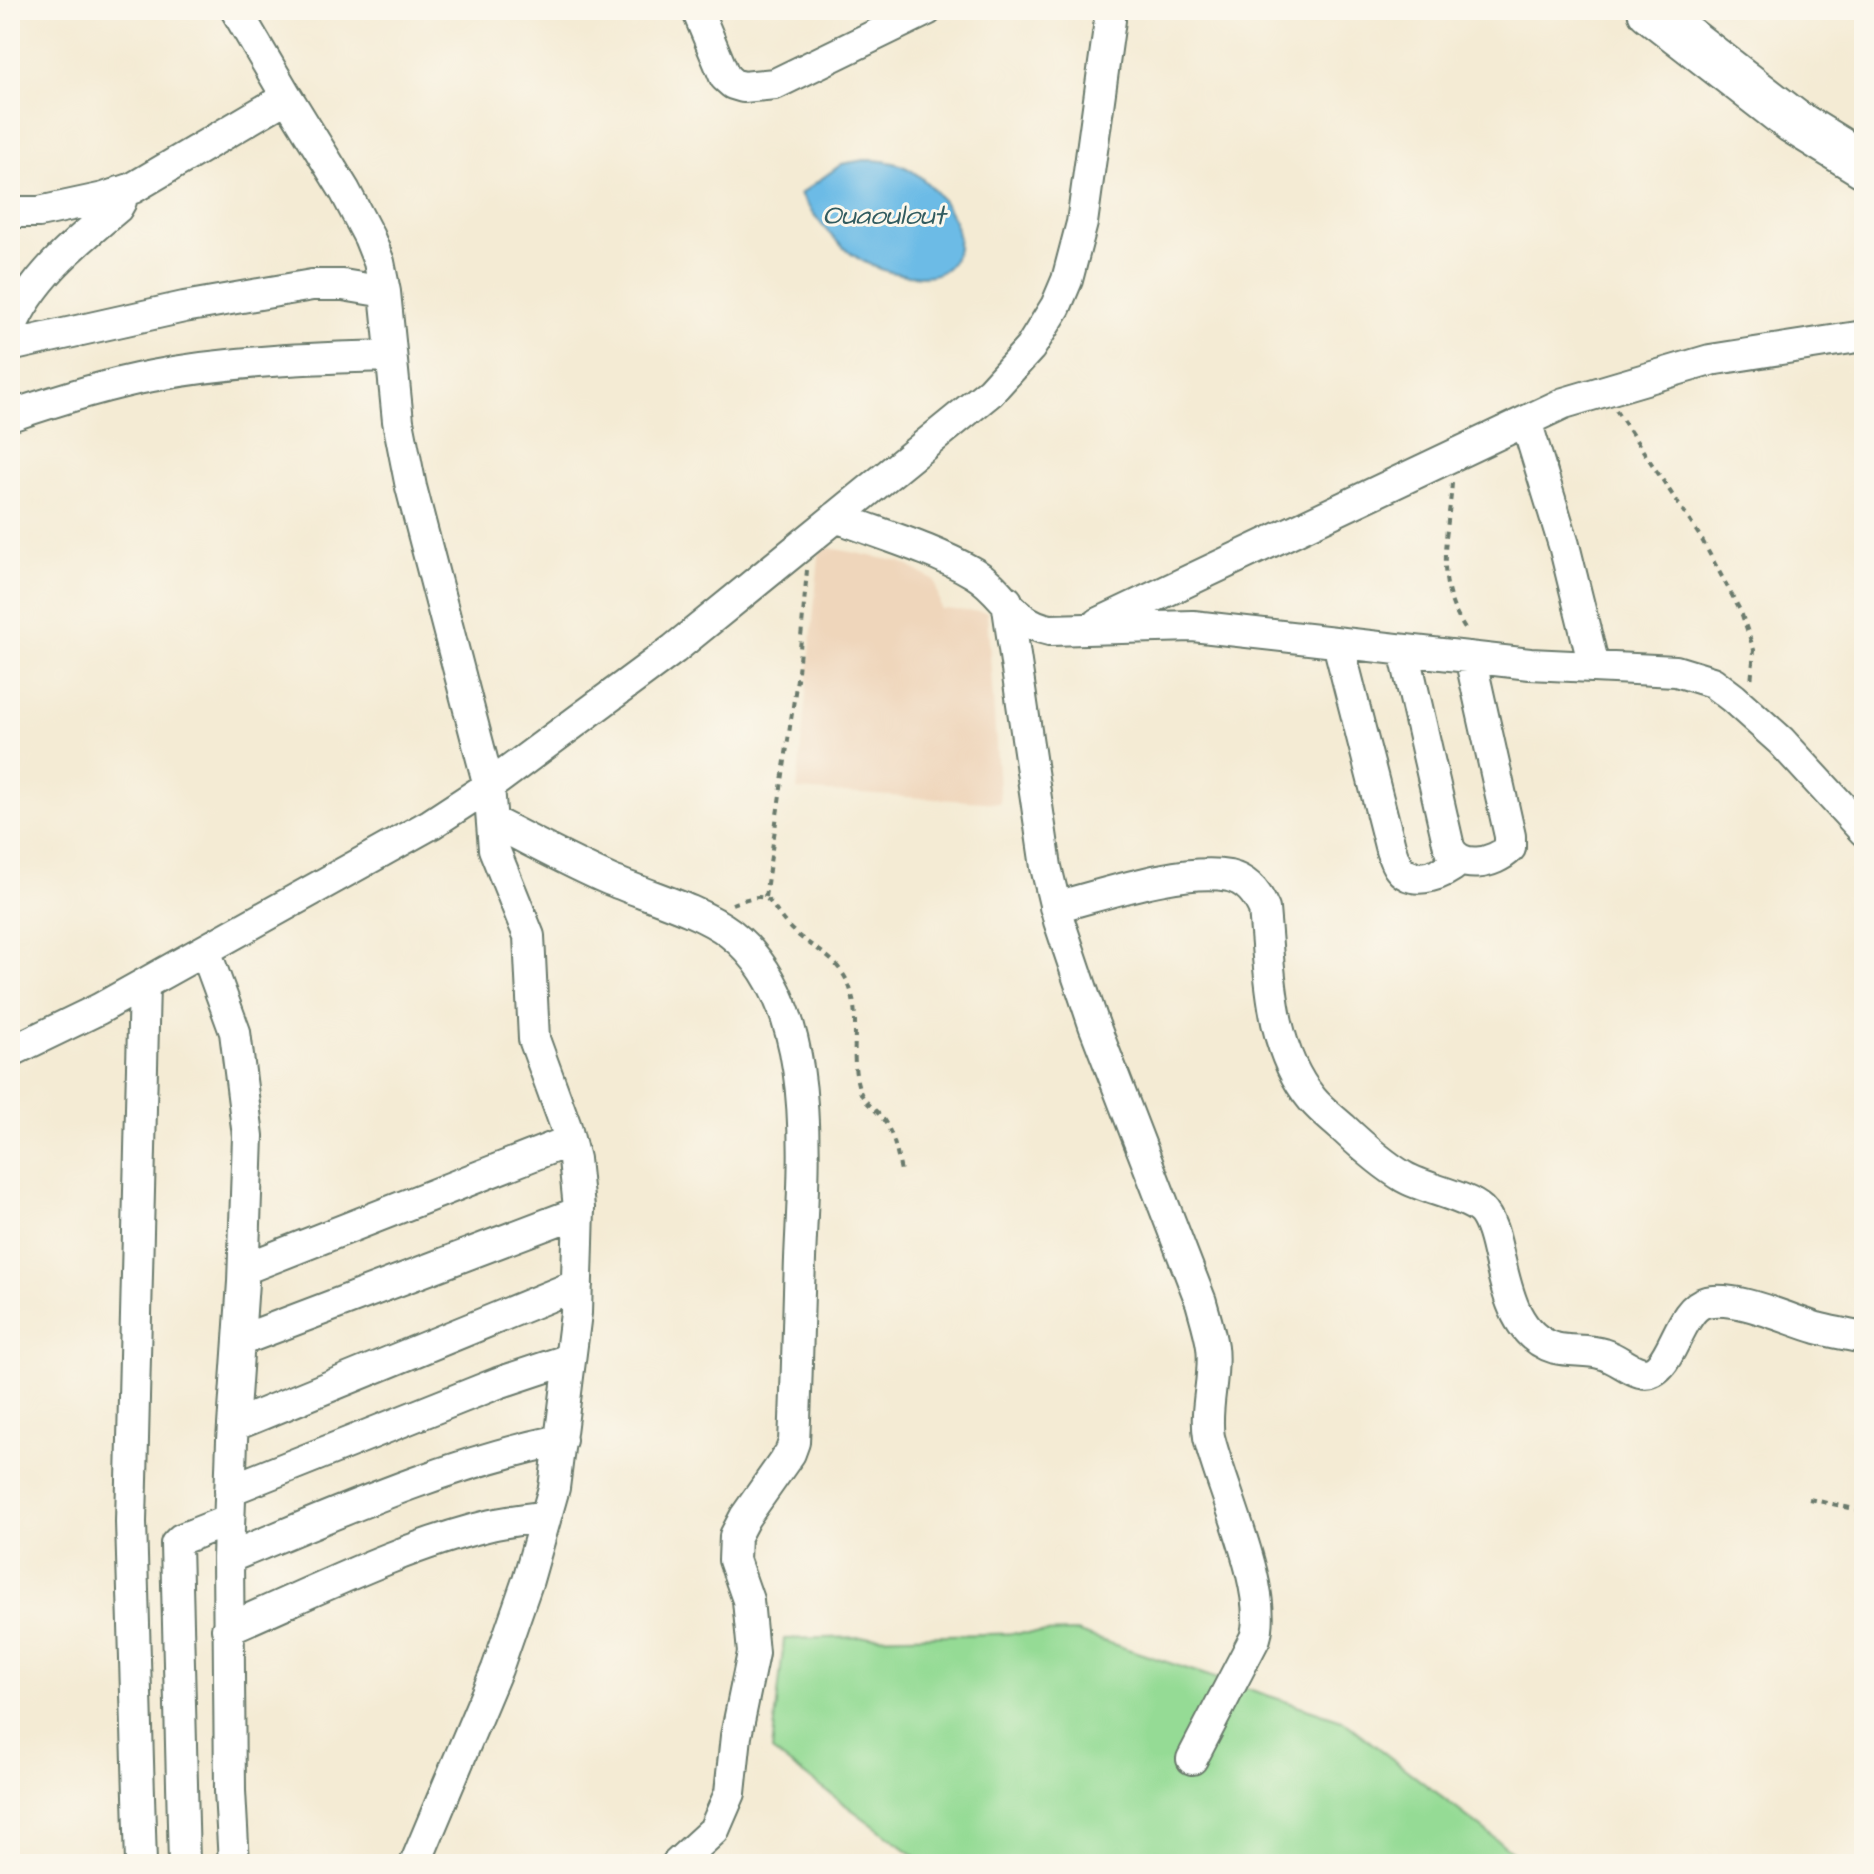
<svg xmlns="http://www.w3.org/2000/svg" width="1874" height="1874" viewBox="0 0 1874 1874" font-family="'Architects Daughter',sans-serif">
  <rect width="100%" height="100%" fill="#fbf7ec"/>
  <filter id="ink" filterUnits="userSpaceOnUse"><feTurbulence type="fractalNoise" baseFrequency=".0125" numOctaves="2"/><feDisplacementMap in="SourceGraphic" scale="16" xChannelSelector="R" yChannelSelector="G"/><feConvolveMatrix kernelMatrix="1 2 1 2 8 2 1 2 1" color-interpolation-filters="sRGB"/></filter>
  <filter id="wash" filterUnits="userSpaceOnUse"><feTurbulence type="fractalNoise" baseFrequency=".006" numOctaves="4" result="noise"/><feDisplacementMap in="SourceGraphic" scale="32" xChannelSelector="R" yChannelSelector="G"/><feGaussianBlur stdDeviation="1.8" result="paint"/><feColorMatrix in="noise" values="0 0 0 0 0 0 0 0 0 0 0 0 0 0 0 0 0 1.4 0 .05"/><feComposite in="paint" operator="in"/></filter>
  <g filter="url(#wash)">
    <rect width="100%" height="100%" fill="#f4ebd4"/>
    <path fill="#efd6bb" d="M820 546 901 562 935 581 941 609 987 612 1000 803 797 790Z"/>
    <path fill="#95db95" stroke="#5a8c64" stroke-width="2" d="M1076 1632 1342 1720 1519 1857 1513 1864H926L772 1751 784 1639Z"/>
    <path fill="#6cbbe6" stroke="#467c8d" stroke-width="2" d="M864 160C876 160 889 161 900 165 931 176 980 236 948 267 936 278 922 276 908 275 856 270 827 236 800 194L842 164Z"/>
  </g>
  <g filter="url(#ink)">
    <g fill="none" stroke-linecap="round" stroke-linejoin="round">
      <defs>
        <path id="minor" d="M236 10 287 97
          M697 10 725 77 733 84 743 87 775 84 927 10
          M10 212H39L104 198 133 188 287 97 345 191 369 237 379 262 385 292 398 421 411 487 489 786 494 849 529 936 534 1039 566 1127 574 1159 579 1208 576 1313 554 1488 528 1580 497 1669 415 1864
          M10 330C31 279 75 243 117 208L121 201 120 192
          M10 346 184 307 312 285H343L385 292
          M10 416C57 400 104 385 152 376 230 361 312 358 391 356
          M1526 421 1564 545 1594 666
          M836 517C880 534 933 549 974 573 1006 592 1010 622 1050 630L1193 626 1530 664 1676 671 1712 682 1733 698 1781 741 1864 831
          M1007 601 1046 867 1059 921 1094 1025 1201 1302C1205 1317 1210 1332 1212 1347 1216 1377 1204 1407 1209 1437 1221 1488 1270 1591 1255 1638L1192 1759
          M1099 623 1564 403 1710 360 1864 336
          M1338 643 1391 850C1393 856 1395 863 1399 868 1414 888 1445 873 1459 861
          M1404 650 1449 847C1459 871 1494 864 1510 848V836L1470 657
          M493 822C531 841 569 862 608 879 643 894 700 910 730 933 820 1003 804 1159 800 1259 798 1320 797 1381 794 1442L790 1453 745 1517 735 1536 734 1560 748 1600 753 1653 736 1736 730 1793 714 1830 677 1864
          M1055 907C1103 895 1181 867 1229 876 1247 880 1257 893 1264 909 1270 972 1269 1047 1312 1099 1321 1110 1333 1119 1343 1128 1361 1145 1382 1164 1404 1177 1425 1189 1466 1196 1481 1210 1493 1222 1496 1246 1500 1261 1508 1295 1517 1337 1555 1348 1571 1352 1587 1349 1603 1354 1617 1358 1628 1369 1640 1372 1672 1381 1676 1309 1706 1302 1736 1295 1787 1319 1817 1328 1832 1332 1848 1335 1864 1338
          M205 950 235 1032 248 1136 243 1282 232 1440 228 1558 230 1791 234 1864
          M10 1052 99 1009 431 824 489 786 674 649 990 392 1030 348 1056 306 1067 280 1082 223 1110 20 1107 10
          M244 1269 569 1141
          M239 1341 579 1212
          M233 1426 577 1285
          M230 1490 498 1383 570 1359
          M228 1558C337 1513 445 1464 561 1440
          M227 1629C313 1592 400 1547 491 1525 509 1521 528 1519 546 1516
          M141 1864 131 1522 144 984
          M184 1864 176 1544 181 1539 229 1520"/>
        <path id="highway" d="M1650 10 1793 121 1864 165"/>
      </defs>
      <use href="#minor" stroke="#6a7a6c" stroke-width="34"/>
      <use href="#highway" stroke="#6a7a6c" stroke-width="48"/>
      <path stroke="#6a7a6c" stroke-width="4" stroke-dasharray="6 6" stroke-linecap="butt" d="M1616 410 1701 538 1741 612 1754 650 1751 683
        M1452 483C1448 540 1432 580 1467 632
        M765 897 798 672 807 570
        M732 904C775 888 765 901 789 927 805 944 828 952 841 971 867 1006 846 1053 860 1091 864 1103 876 1109 883 1119 894 1134 897 1154 901 1171
        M1809 1499 1864 1511"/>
      <use href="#minor" stroke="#fff" stroke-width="30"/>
      <use href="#highway" stroke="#fff" stroke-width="44"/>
    </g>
  </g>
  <g text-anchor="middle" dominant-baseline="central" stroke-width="6" stroke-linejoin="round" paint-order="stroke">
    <g font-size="28" font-style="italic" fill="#325c60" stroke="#fbf7ec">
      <text x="884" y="215">Ouaoulout</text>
    </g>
  </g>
  <rect width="1874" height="1874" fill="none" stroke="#fbf7ec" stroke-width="40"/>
</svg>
